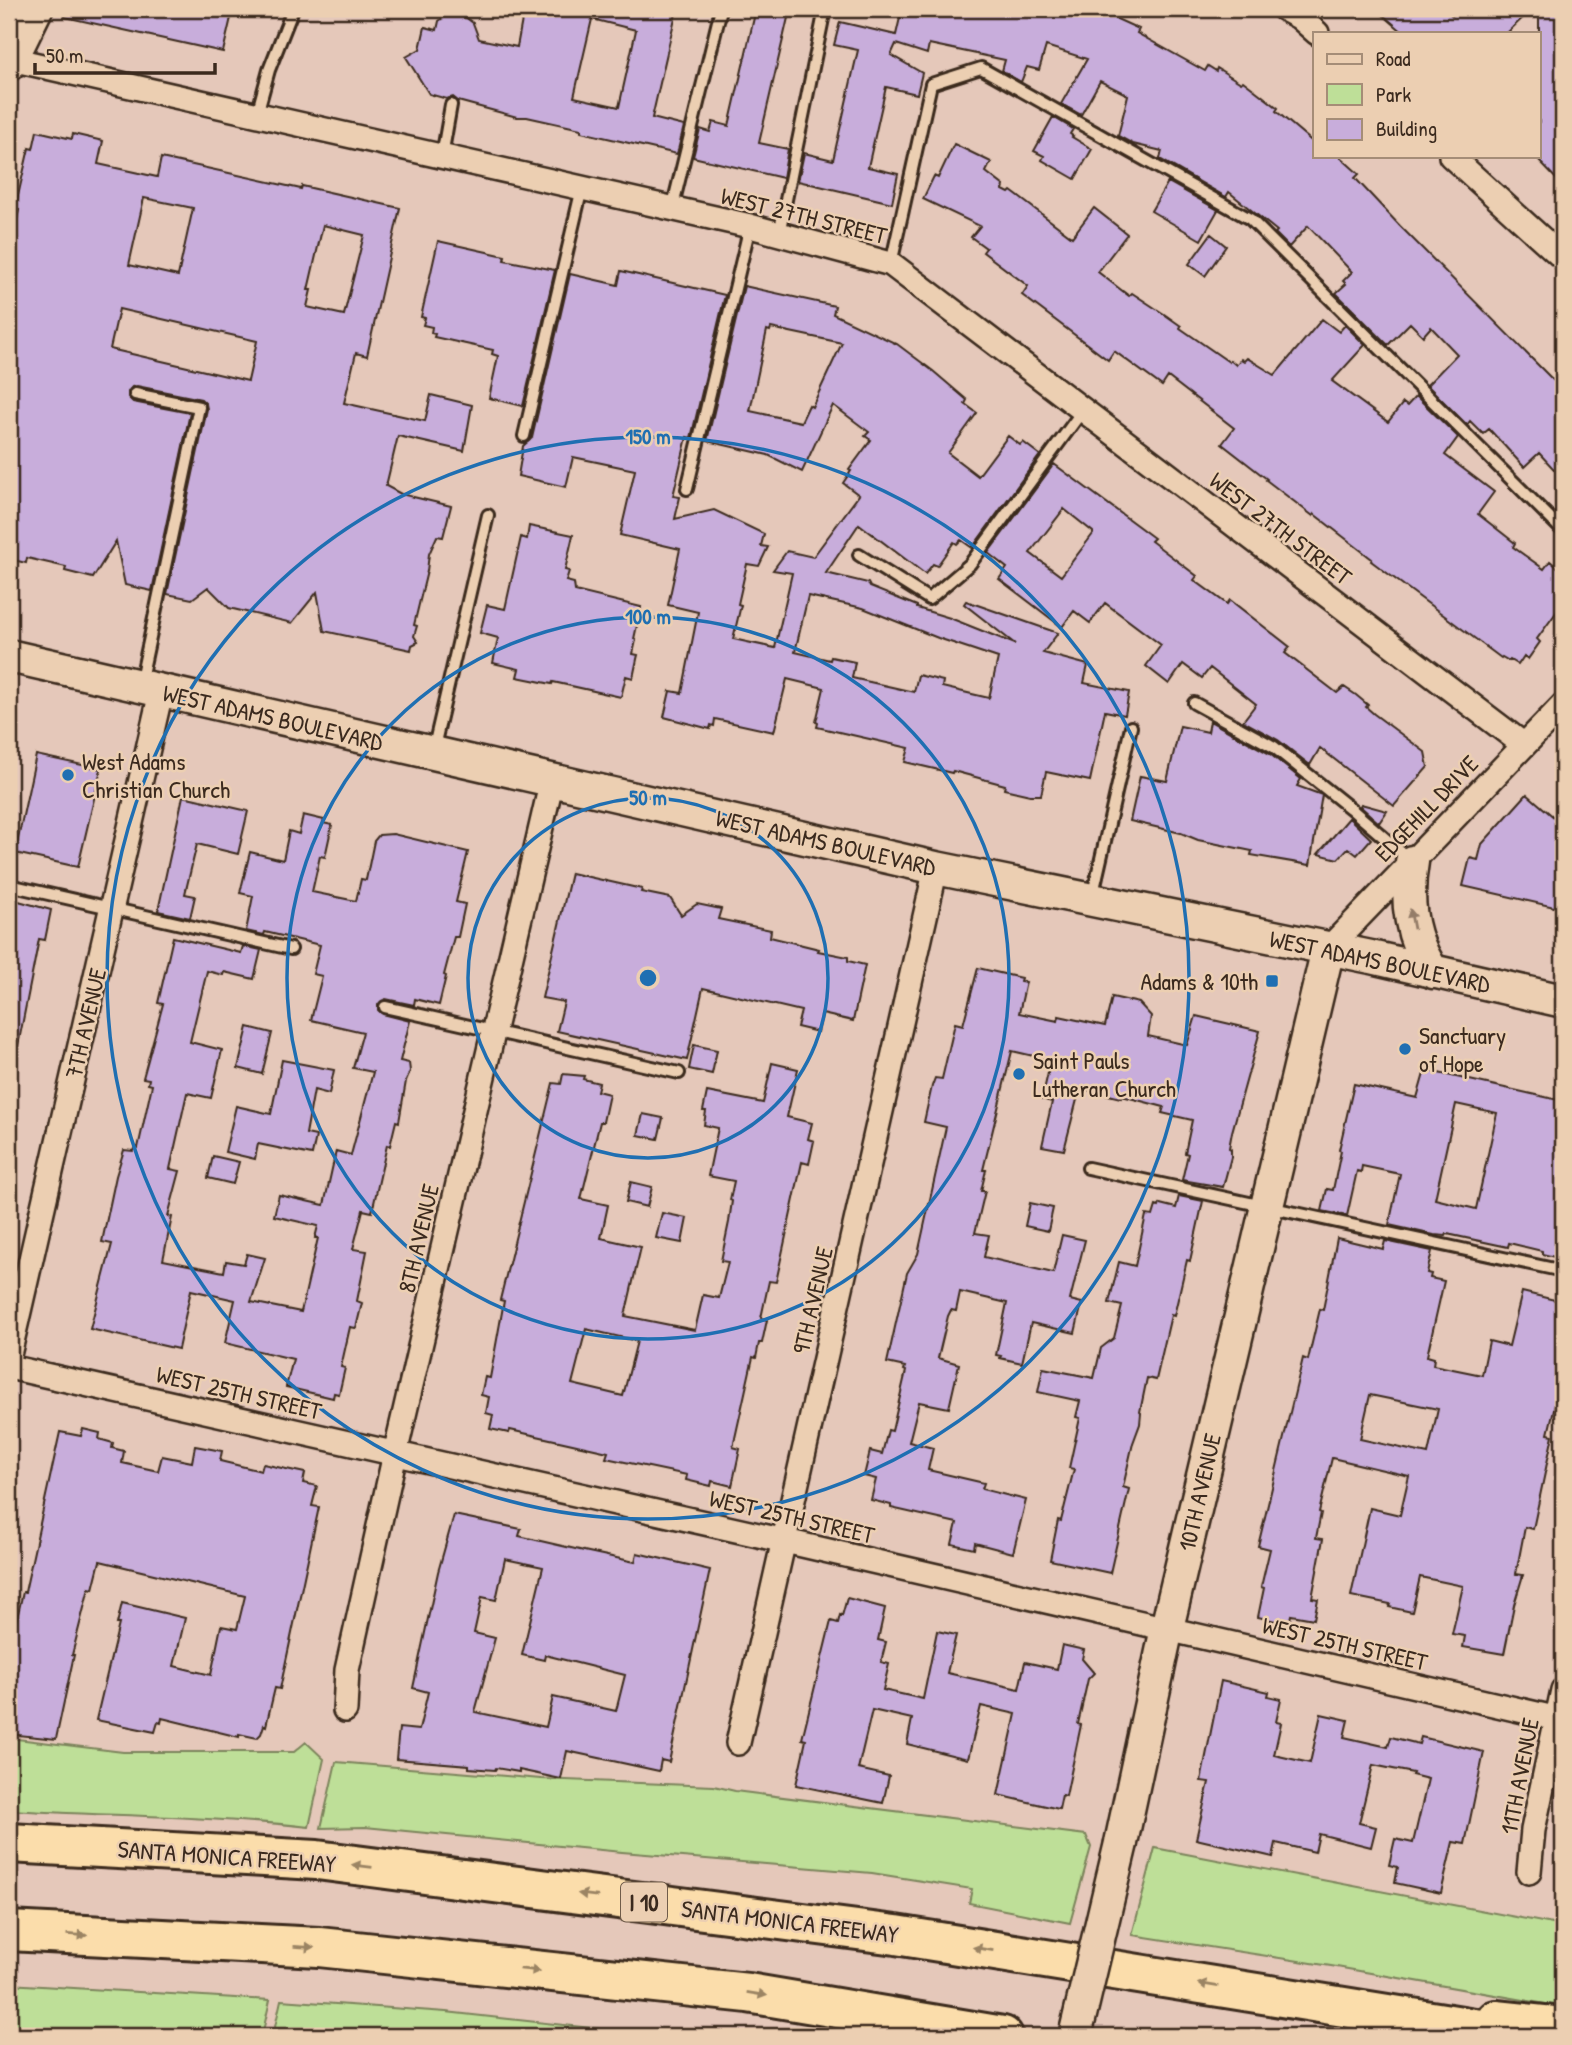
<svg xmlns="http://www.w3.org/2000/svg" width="1572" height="2045" viewBox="0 0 1572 2045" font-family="'Patrick Hand',sans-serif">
  <rect width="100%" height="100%" fill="#e5c8ba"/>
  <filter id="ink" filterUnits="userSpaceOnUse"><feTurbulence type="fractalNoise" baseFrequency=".0143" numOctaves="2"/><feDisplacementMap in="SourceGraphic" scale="14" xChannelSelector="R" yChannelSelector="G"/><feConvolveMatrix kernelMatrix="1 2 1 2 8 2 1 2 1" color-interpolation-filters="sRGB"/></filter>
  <g filter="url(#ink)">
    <path fill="#bedf98" stroke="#7c845b" stroke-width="2" d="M9 1738 123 1752H294L306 1742 324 1759 309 1827C209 1816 109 1816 9 1810Z
      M336 1762 541 1779 714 1786 735 1791 1086 1835 1091 1847 1070 1923 969 1903 972 1889 872 1873 622 1852 365 1827 321 1828Z
      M1155 1848 1563 1926V2007L1331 1966 1132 1935Z
      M9 1984 270 2000 262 2036H9Z
      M281 2000 446 2012 664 2036H273Z"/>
    <path fill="#c8addb" stroke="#3b2a1e" stroke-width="2" fill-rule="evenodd" d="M66 9H233L223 52 65 17Z
      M524 9H677L652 118 684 126 677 154 581 132V129L527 117H517L458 101 453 97 447 99 429 94 406 57 420 49 425 27 437 30 439 21 445 16 460 13 473 23 479 39 517 47ZM592 19 636 30 619 107 574 97Z
      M756 9H790L759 143 788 149 783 178 693 157 700 129 710 132 713 122 729 126Z
      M902 9H1095L1139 29 1137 33 1205 71 1208 66 1216 71 1217 68 1241 83 1243 81 1278 108 1276 111 1315 144V156H1339L1359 174 1355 178 1400 226 1554 381 1563 372V479L1539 453 1524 467 1489 429 1483 434 1470 421 1467 425 1427 385 1457 354 1431 327 1423 336 1410 323 1388 345 1336 293 1346 284 1343 281 1352 272 1308 226 1289 247 1275 233 1277 231 1229 192 1226 197 1160 159 1162 151 1133 144 1118 136 1128 95 1100 81 1081 115 1061 104 1087 59 1046 46 1039 70 1027 67 1021 82 1002 71 1005 60 929 44 927 54 896 44 891 55 922 73 917 94 886 87 868 167 898 174 892 203 798 181 804 153 833 160 858 50 834 45 840 22 896 35Z
      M1376 9H1445L1452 16 1460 9H1532L1507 33H1404Z
      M1539 9H1553L1563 19V186L1539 161Z
      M1053 117 1073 129 1070 134 1073 136 1072 137 1092 149 1075 179 1042 160 1044 156 1034 151Z
      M37 131 72 139 73 134 103 141 98 164 157 177 161 158 301 189 302 186 400 208 367 356 356 353 344 403 425 421 431 395 472 405 464 451 398 436 386 486 401 494 451 506 443 537 437 536 429 554 427 571 414 625 417 626 414 636 418 642 412 645 411 650 324 631 317 592 292 623 229 608 208 587 192 599 167 594 207 409 206 404 201 399 137 386 132 387 128 392V397L133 402 190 413 152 591 125 585 116 541 93 578 65 571 66 567 27 558 26 563 9 559V539L15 513 9 512V258L19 210 15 209 20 187 29 148 33 149ZM144 198 193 208 178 276 129 265ZM323 225 364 235 344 315 307 307 311 290H308ZM119 309 257 341 248 381 110 349Z
      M954 144 991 162 986 172 1004 186 1003 190 1009 193 1011 191 1072 237 1094 208 1127 234 1098 272 1129 296 1132 293 1164 314 1181 326 1180 328 1229 362 1230 360 1236 365 1241 359 1244 361 1247 358 1275 375 1322 319 1339 332 1345 325 1365 345 1332 381 1388 422 1403 403 1407 406 1416 396 1458 437 1445 455 1494 492 1478 514 1515 543 1513 547 1544 569 1550 561 1563 572V603L1537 639 1540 642 1528 659 1524 656 1518 665 1510 660 1509 661 1502 657 1501 658 1371 561 1372 559 1314 514 1313 516 1266 480 1267 479 1222 444 1234 428 1168 377 1162 386 1114 351 1108 360 1022 295 1028 286 983 252 986 248 971 237 980 226 923 199 934 176 938 178Z
      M1168 182 1218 210 1201 240 1151 211Z
      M1211 234 1226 246 1205 276 1189 264Z
      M438 241 505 256 504 260 555 270 523 406 489 398 498 356 492 354 493 350 434 337 435 334 431 333 432 327 423 325 425 318 421 317Z
      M621 271 725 295 691 438 687 437 673 496 680 497 675 519 714 510 764 534 761 546 768 547 759 566 747 564 738 604 741 605 733 639 775 648 792 573 773 570 787 551 813 557 859 495 843 483 851 471 849 470 871 440 865 436 869 432 833 405 802 472 768 455 707 441 744 286 835 306 833 314 897 344 933 371 967 400 965 404 977 413 948 453 978 476 1008 436 1020 445 1023 442 1040 455 975 544 971 547 961 540 957 544 954 542 937 566 933 564 925 574 859 524 826 573 868 583 870 587 917 606V608L950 618 1015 644 964 604 966 601 1058 633 1043 653 1088 665 1084 683 1129 692 1125 715 1105 711 1090 781 1046 772 1041 795H1030L1004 789 1005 785 953 771 952 773 905 762 909 748 817 727 818 723 816 722 824 688 787 679 774 732 715 719 714 726 711 725 710 729 664 717 670 691 682 693 698 612 668 605 680 549 620 535 635 470 573 457 566 487 518 476 523 446 532 438 570 274 618 285ZM771 328 842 343 812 407 809 405 801 422 750 411 767 330 770 331ZM808 596 863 608 938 638 998 658 989 698 942 687 943 681 918 675 914 692 852 678 855 662 831 657 830 660 795 652Z
      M1054 464 1154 538 1151 541 1197 576 1194 580 1227 604 1230 600 1290 647 1285 653 1337 693 1344 687 1356 695 1368 705 1366 707 1374 714 1425 752 1428 767 1394 806 1320 748 1310 765 1278 740 1243 721 1256 704 1210 668 1202 678 1183 664 1169 684 1146 666 1161 645 1105 603 1090 623 1074 611 1062 627 999 579 1007 568 988 553ZM1064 509 1093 532V534L1061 576 1030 553Z
      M529 526 573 535 565 570 569 571 566 581 574 583 575 591 641 607 634 639 636 640 633 654 638 655 637 659 633 678 626 676 621 697 553 682 552 684 517 677 519 669 493 663 498 638 480 633 487 605 505 609 521 537 527 539Z
      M1210 721 1270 754 1301 779 1297 786 1322 795 1310 865 1251 855 1252 851 1198 840 1181 833 1130 821 1140 776 1167 781 1180 726 1208 732Z
      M36 755 101 769 78 867 15 853Z
      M1527 794 1563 825V909L1463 886 1470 858 1478 860 1482 844Z
      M183 796 248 811 238 854 197 844 185 894 195 896 190 918 158 911Z
      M1361 804 1387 811 1379 823 1360 806Z
      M303 815 324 820 323 823 332 825 325 857 320 856 312 892 356 901 361 879 366 880 374 841 379 835 393 834 468 852 456 902 465 904 458 937H454L444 975 446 976 439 1005 415 999 414 1005 386 999 378 1005V1010L383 1014 410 1021 400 1061 409 1063 410 1071 406 1081 399 1122 396 1121 390 1146 387 1145 372 1212 363 1210 353 1249 367 1251 357 1301 362 1303 356 1328 350 1327 341 1367 345 1368 339 1394 334 1393 333 1398 286 1387 293 1359 225 1343 235 1300 191 1290 178 1349 90 1329 112 1244 102 1242 116 1176 124 1150 133 1151 135 1147 138 1148 152 1085 148 1084 149 1079 143 1078 163 1004 158 1003 173 937 241 953 243 946 261 950 254 979 224 972 223 975 207 971 190 1042 222 1050 211 1098 187 1093 170 1169 180 1171 168 1216 172 1217 163 1260 224 1272 226 1261 244 1264 247 1254 265 1258 251 1302 301 1312 318 1238H315L318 1226 274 1216 279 1195 324 1205 336 1151 351 1155 373 1072 353 1068 363 1032 311 1020 322 976 313 974 320 945 265 932 264 935 246 931 253 896 240 893 250 852 283 860 289 831 299 834Z
      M1349 818 1371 839 1357 855 1348 848 1338 859 1318 854Z
      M571 873 642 889 641 892 670 898 681 915 697 904 721 909 718 919 771 930 770 937 819 949 818 951 848 957V961L865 965 853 1021 822 1014 818 1032 797 1027 801 1011 703 988 687 1060 557 1031 564 1002 542 998Z
      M15 900 51 910 45 940 39 939 18 1046 9 1045V901Z
      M978 968 1021 978 1020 981 1026 982 1019 1013 1058 1021 1059 1016 1105 1026 1112 997 1139 1003 1151 1016 1148 1036 1187 1045 1196 1016 1260 1031 1232 1132 1229 1148 1231 1149V1157L1223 1187 1182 1180 1188 1154 1185 1153 1192 1120 1162 1113 1164 1107 1122 1096 1121 1098 1080 1088 1064 1150 1042 1146 1052 1102 1042 1099 1051 1060 1012 1051 983 1170H986L981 1191H985L975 1233 989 1235 984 1257 1053 1273 1062 1235 1085 1240 1070 1300 1082 1303 1075 1333 1031 1323 1022 1363 1000 1358 1001 1356 996 1355 1007 1303 960 1292 956 1311 951 1310 948 1316 938 1358 959 1364 949 1408 919 1402 909 1442 933 1448 928 1470 984 1483 982 1489 1026 1500 1013 1553 975 1543 974 1549 952 1544 957 1523 891 1508V1505L871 1500 876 1479 864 1476 870 1451 882 1454 888 1430 892 1431 906 1371 904 1370 905 1367 887 1363 907 1273 918 1254 946 1127 924 1122 932 1086 935 1078 942 1079 955 1023 963 1025Z
      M248 1027 272 1033 262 1074 238 1068Z
      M694 1045 717 1050 712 1074 689 1069Z
      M282 1060 334 1070 329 1094 314 1090 306 1134 316 1136 312 1155 258 1144 255 1159 225 1152 236 1106 271 1114Z
      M772 1063 798 1069 787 1117 812 1123 808 1139 814 1141 809 1164 802 1162 776 1282 769 1281 761 1318 767 1320 762 1343H759L756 1358 753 1357 733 1447 740 1449 732 1486 712 1481 711 1486 686 1480 687 1475 606 1458 608 1452 510 1430 509 1433 490 1429 493 1415 486 1413 489 1397 481 1395 485 1377 490 1378 504 1301 500 1300 553 1083 561 1084 563 1074 584 1076 583 1079 599 1083 597 1091 609 1094 603 1122H600L581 1199 608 1205 601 1238 641 1247 625 1316 695 1330 703 1295 719 1298 728 1262 721 1261 729 1222 732 1201 730 1200 734 1181 708 1176 718 1128 704 1125 706 1111H703L707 1092 763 1103ZM586 1329 637 1341 623 1396 572 1384Z
      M1425 1070 1563 1101V1259L1542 1254V1251L1509 1243 1508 1247 1447 1234 1446 1236 1434 1235 1389 1225 1400 1174 1362 1166 1361 1172 1357 1171 1347 1216 1322 1211 1327 1189 1333 1190 1341 1151 1339 1150 1354 1084 1417 1098ZM1456 1104 1497 1113 1476 1209 1435 1199Z
      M643 1114 663 1118 658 1139 638 1135Z
      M213 1156 239 1162 233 1184 208 1178Z
      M631 1182 652 1187 647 1207 626 1202Z
      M1179 1196 1203 1201 1190 1261 1187 1260 1174 1316 1171 1315 1156 1380 1147 1378 1140 1412 1141 1413 1140 1424 1133 1443 1123 1487 1129 1489 1110 1573 1050 1560 1058 1520 1061 1521 1074 1469 1069 1468 1080 1418 1076 1417 1080 1401 1038 1392 1043 1368 1094 1378 1101 1348 1114 1338 1122 1306 1109 1303 1119 1262 1135 1266 1146 1215 1153 1216 1156 1206 1159 1207 1160 1204 1176 1208Z
      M1030 1203 1053 1208 1048 1231 1025 1226Z
      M662 1213 687 1218 682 1243 656 1238Z
      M1337 1238 1383 1249 1385 1241 1432 1251 1427 1273 1431 1274 1430 1278 1444 1281 1427 1356 1434 1358 1433 1365 1482 1375 1489 1341 1509 1346 1522 1292 1563 1302V1389L1559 1388 1548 1434 1553 1435 1533 1529 1525 1527 1516 1574 1523 1575 1514 1605 1504 1654 1463 1647 1465 1636 1452 1634 1463 1586 1420 1577 1412 1612 1389 1607 1390 1604 1351 1596 1370 1508 1400 1515 1409 1476 1332 1458 1319 1512 1321 1513 1316 1538 1323 1539 1312 1598 1318 1599 1314 1619 1291 1615 1289 1624 1258 1617 1264 1588 1261 1587 1270 1549 1258 1546 1303 1358 1308 1360 1320 1309 1323 1310ZM1370 1395 1438 1409 1428 1454 1360 1439Z
      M83 1429 100 1433 99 1439 113 1443 112 1448 124 1451 122 1463 158 1471 162 1456 192 1462 195 1446 222 1451 220 1461 261 1471 263 1464 305 1473 303 1483 317 1486 312 1506 319 1507 280 1689 275 1688 266 1726 264 1725 261 1734 257 1738 239 1734V1737L162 1718 161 1723 158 1722 155 1732 96 1720 119 1624H117L122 1603 185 1618 174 1666 211 1675 221 1626 237 1629 245 1596 100 1561 93 1589 89 1588 72 1655H74L56 1739 9 1734V1653L23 1592H25L60 1432 81 1436Z
      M454 1515 521 1529 519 1536 584 1551 635 1562 637 1553 710 1570 669 1762 661 1760 659 1771 567 1751 561 1779 519 1770V1772L496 1768 495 1770 469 1768V1765L396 1759 399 1728 419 1730 428 1692 413 1688 438 1572ZM505 1559 543 1567 522 1655 544 1660 545 1655 625 1675 616 1711 553 1697 546 1727 475 1712 495 1638 474 1633 482 1597 496 1600Z
      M847 1598 885 1608 878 1640 886 1642 881 1662 889 1664 883 1690 923 1699 937 1631 956 1635 947 1673 1019 1689 1025 1662 1057 1669 1062 1645 1084 1650 1082 1659 1094 1673 1088 1679 1078 1724 1081 1725 1066 1796 1062 1795 1059 1809 998 1795 1016 1714 981 1706 968 1759 907 1744 912 1719 872 1710 858 1769 889 1776 883 1803 796 1785 806 1740 802 1739 831 1621 838 1623 840 1615 842 1616Z
      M1221 1681 1269 1692 1268 1696 1281 1699 1276 1722 1281 1723 1274 1755 1310 1763 1321 1714 1348 1720 1344 1737 1388 1747 1391 1737 1419 1744 1421 1737 1484 1752 1465 1844 1453 1842 1441 1893 1395 1883 1398 1867 1389 1865 1395 1839 1413 1843 1428 1779 1412 1775 1413 1773 1373 1765 1359 1823 1376 1827 1371 1847 1319 1834 1315 1852 1276 1843 1273 1857 1196 1839 1209 1782 1201 1781Z"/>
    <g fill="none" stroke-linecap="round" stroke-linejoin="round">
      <defs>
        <path id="lane" d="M257 114 269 70 293 9
          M442 156 451 105
          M672 209 721 9
          M779 234 825 9
          M891 264 931 84 981 68 1250 219 1563 531
          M135 394 199 407 140 684
          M524 436 582 188
          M687 489 750 226
          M859 555 929 599 970 564 1083 410
          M1194 703 1274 747 1350 808 1410 860
          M433 751 488 515
          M9 885 291 949
          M1092 898 1131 727
          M385 1007 679 1073
          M1088 1168 1563 1271"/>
        <path id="street" d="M1284 9 1299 17 1317 33
          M11 59 750 226 891 264 1524 745
          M1451 156 1563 258
          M1328 949 1563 705
          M9 1355 161 692
          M9 1367 785 1541 1563 1720
          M345 1710 347 1670 395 1454 552 780
          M738 1743 936 868
          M1529 1872 1533 1830 1563 1690"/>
        <path id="secondary" d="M9 64 36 9
          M9 656 936 868 1371 957 1563 1001
          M1412 862C1405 901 1411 940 1433 972
          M1121 1843 1167 1628 1328 949"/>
        <path id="highway" d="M9 1843 317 1860 896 1935 1524 2036
          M9 1931 319 1947 748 1993 1003 2036
          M1496 2020 1563 2027"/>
      </defs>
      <use href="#lane" stroke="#3b2a1e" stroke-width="16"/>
      <use href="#street" stroke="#3b2a1e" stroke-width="28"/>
      <use href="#secondary" stroke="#3b2a1e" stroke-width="37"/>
      <use href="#highway" stroke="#3b2a1e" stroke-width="44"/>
      <use href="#lane" stroke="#eccfb2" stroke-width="10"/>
      <use href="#street" stroke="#eccfb2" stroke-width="23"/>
      <use href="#secondary" stroke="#eccfb2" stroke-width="32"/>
      <use href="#highway" stroke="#fbddab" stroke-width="38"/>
      <defs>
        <path id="secondary-bridge" d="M1075 2036 1121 1843"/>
      </defs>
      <use href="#secondary-bridge" stroke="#3b2a1e" stroke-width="37" stroke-linecap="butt"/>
      <use href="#secondary-bridge" stroke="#eccfb2" stroke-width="32"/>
    </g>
    <defs><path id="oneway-solid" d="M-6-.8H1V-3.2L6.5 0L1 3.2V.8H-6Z" transform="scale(1.75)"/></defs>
    <use fill="#947c68" href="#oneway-solid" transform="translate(1412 919) rotate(-101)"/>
    <g fill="#9b8464">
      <use href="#oneway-solid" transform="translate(362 1866) rotate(-173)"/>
      <use href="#oneway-solid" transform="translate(588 1895) rotate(-173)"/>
      <use href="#oneway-solid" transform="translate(77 1935) rotate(3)"/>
      <use href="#oneway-solid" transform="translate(304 1947) rotate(3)"/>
      <use href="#oneway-solid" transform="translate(983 1949) rotate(-171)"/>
      <use href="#oneway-solid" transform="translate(530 1970) rotate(6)"/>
      <use href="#oneway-solid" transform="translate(1208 1985) rotate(-171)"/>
      <use href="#oneway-solid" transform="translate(757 1994) rotate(9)"/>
    </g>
  </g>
  <g fill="none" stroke="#1f6fb2" stroke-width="3.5">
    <circle cx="648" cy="978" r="180"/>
    <circle cx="648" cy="978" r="361"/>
    <circle cx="648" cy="978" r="541"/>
  </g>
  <g fill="#1f6fb2" stroke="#eccfb2" stroke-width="2.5">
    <circle cx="68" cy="775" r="7"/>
    <rect x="1265" y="974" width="14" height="14" rx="3.5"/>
    <circle cx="1405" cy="1049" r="7"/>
    <circle cx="1019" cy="1074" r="7"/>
  </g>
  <g text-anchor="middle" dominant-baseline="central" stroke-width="5" stroke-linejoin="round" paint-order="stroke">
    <rect fill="#eccfb2" stroke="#705c4a" stroke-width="2" x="621" y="1882.5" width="46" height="39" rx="5"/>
    <g font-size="23" font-weight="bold" fill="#3b2a1e">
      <text x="644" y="1902">I 10</text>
    </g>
    <g font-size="24" fill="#3b2a1e" stroke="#eccfb2">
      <text transform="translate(804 215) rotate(14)">WEST 27TH STREET</text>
      <text transform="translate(1281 528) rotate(37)">WEST 27TH STREET</text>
      <text transform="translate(273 717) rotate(13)">WEST ADAMS BOULEVARD</text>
      <text transform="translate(1426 808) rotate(-46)">EDGEHILL DRIVE</text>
      <text transform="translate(826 842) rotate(13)">WEST ADAMS BOULEVARD</text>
      <text transform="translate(1380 961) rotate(12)">WEST ADAMS BOULEVARD</text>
      <text transform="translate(85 1023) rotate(-77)">7TH AVENUE</text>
      <text transform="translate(418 1238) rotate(-77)">8TH AVENUE</text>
      <text transform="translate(812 1300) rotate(-77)">9TH AVENUE</text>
      <text transform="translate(239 1392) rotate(13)">WEST 25TH STREET</text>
      <text transform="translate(1199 1492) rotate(-77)">10TH AVENUE</text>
      <text transform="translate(792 1516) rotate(13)">WEST 25TH STREET</text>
      <text transform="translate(1345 1643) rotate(13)">WEST 25TH STREET</text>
      <text transform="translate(1519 1776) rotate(-79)">11TH AVENUE</text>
      <text transform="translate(227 1856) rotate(4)">SANTA MONICA FREEWAY</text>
      <text transform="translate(790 1921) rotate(7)">SANTA MONICA FREEWAY</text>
    </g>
    <g font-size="24" fill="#3b2a1e" stroke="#eccfb2" text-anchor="start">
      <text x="82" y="761">West Adams<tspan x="82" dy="28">Christian Church</tspan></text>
      <text x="1258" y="981" text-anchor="end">Adams &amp; 10th</text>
      <text x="1419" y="1035">Sanctuary<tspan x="1419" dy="28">of Hope</tspan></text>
      <text x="1033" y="1060">Saint Pauls<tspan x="1033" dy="28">Lutheran Church</tspan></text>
    </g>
  </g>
  <circle cx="648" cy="978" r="10" fill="#1f6fb2" stroke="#eccfb2" stroke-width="3.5"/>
  <g font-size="21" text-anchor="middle" font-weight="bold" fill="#1f6fb2" stroke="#eccfb2" stroke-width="5" stroke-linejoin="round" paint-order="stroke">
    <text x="648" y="444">150 m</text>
    <text x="648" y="624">100 m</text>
    <text x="648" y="805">50 m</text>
  </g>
  <rect width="1572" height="2045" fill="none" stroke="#eccfb2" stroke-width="35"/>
  <rect x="18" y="18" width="1537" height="2010" fill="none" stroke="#3b2a1e" stroke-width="2.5" filter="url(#ink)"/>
  <rect x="1313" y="32" width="228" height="126" fill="#eccfb2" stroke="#a58d77" stroke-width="2"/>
  <rect x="1327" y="54" width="35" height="10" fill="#eccfb2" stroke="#a58d77" stroke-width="2"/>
  <text x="1376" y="66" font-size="21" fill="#3b2a1e">Road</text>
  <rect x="1327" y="84" width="35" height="21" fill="#bedf98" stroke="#a58d77" stroke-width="2"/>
  <text x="1376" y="102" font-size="21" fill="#3b2a1e">Park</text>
  <rect x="1327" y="119" width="35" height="21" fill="#c8addb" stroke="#a58d77" stroke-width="2"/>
  <text x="1376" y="136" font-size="21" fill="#3b2a1e">Building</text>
  <path d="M35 63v10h180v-10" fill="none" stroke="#3b2a1e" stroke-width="3.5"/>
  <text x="46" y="63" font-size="21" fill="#3b2a1e" stroke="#eccfb2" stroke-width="5" paint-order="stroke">50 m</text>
</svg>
